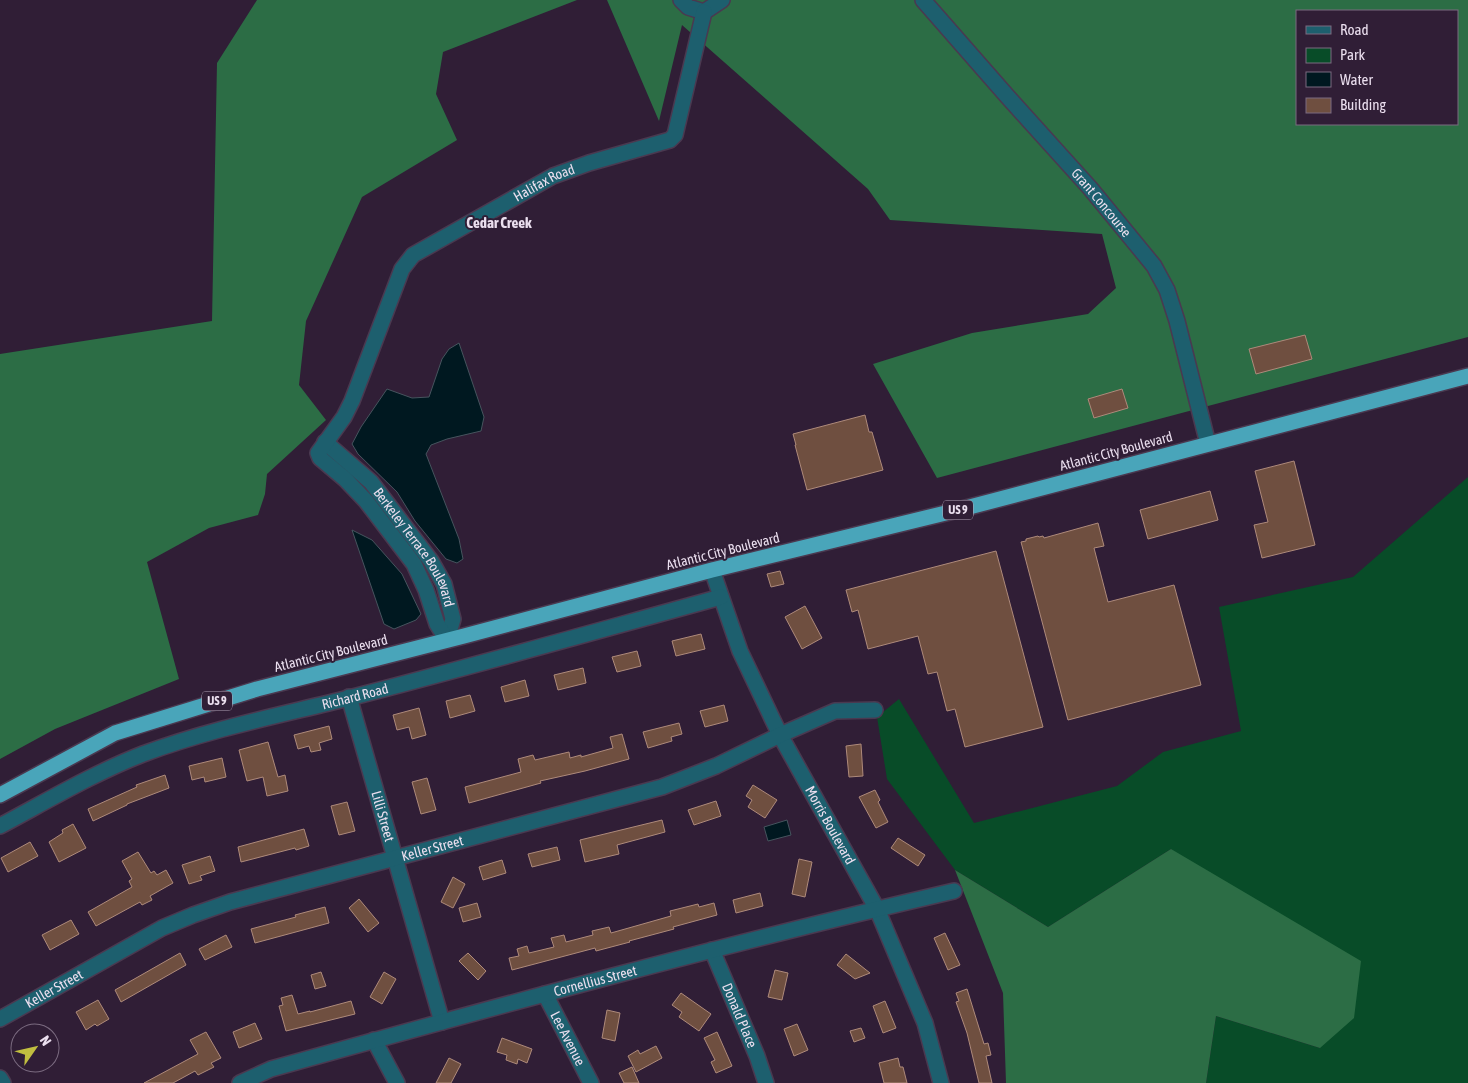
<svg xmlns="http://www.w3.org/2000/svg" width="1468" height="1083" viewBox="0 0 1468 1083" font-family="'Asap Condensed',sans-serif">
  <rect width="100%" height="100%" fill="#301e36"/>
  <path fill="#084c28" d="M1468 477V1083H1206L1216 1016 1320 1048 1171 849 1048 927 955 870 887 779 877 717 899 699 974 823 1117 786 1163 752 1241 731 1219 607 1353 577Z"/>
  <path fill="#2c6d45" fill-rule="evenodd" d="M257 0H577L443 52 436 94 457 140 362 197 306 321 299 385 326 420 267 474 265 494 258 515 209 528 147 562 179 679 55 729 0 759V354L212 321 217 63Z
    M607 0H1468V337L937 478 873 364 972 333 1088 314 1116 288 1102 234 890 220 868 189 682 25 659 121ZM1297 11H1457V124H1297Z
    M1171 849 1361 961 1354 1018 1320 1048 1216 1016 1206 1083H1006L1003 993 955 870 1048 927Z"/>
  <path fill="#001820" stroke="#46545e" d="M459 343 484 417 481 431 447 439 431 445 426 454 459 539 463 559 457 563 446 559 415 521 397 492 358 454 352 444 361 427 387 389 412 398 429 397 442 359 449 349Z
    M352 530 372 540 402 574 421 614 416 620 394 629 384 624Z
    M787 820 791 835 768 841 764 827Z"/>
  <path fill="#6f4f40" stroke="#ae8a7b" d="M1305 335 1312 359 1256 374 1249 349Z
    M1122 389 1128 408 1094 418 1088 399Z
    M865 415 869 432H872L883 470 807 490 795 445H796L793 434Z
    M1294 461 1315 545 1262 558 1254 525 1268 522 1255 471Z
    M1210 491 1218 520 1148 539 1140 510Z
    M1098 523 1104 546 1094 548 1108 602 1174 585 1201 685 1068 720 1021 542 1026 541V539L1038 536 1039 537 1043 536 1044 538Z
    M996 551 1043 727 965 747 955 709 947 711 937 672 928 674 918 636 868 649 858 610 852 612 846 590Z
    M780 571 784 584 771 587 767 574Z
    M805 606 822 638 802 649 785 617Z
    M701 634 705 649 676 656 672 641Z
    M637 651 641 666 617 672 612 657Z
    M583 668 586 683 558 690 554 675Z
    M525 680 529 696 505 702 501 687Z
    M470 695 475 711 450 718 446 701Z
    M724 705 728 721 705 727 700 711Z
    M419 708 426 735 412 739 409 727 397 730 393 715Z
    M679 723 682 734 671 737 672 741 648 748 643 732Z
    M329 726 332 739 319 743 321 750 311 752 309 746 298 749 294 735Z
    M622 734 629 759 585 771 540 781 541 783 469 803 465 787 521 772 518 759 533 755 535 760 569 752 570 758 581 755V757L613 748 610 737Z
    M268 742 278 777 285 775 288 791 267 796 263 777 247 781 239 750Z
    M861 744 863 776 849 777 846 746Z
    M222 758 226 777 205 782 204 777 192 780 189 766Z
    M165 775 169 788 127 804V805L93 821 88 809 137 787 136 785Z
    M427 778 436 810 421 814 412 782Z
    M753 785 777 800 765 818 748 807 752 800 746 796Z
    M875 790 880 800 878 802 888 822 876 828 859 797Z
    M716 801 721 816 694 825 688 810Z
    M347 802 355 831 339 835 331 806Z
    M662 820 665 832 617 845 619 854 585 862 580 840Z
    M73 824 86 848 59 862 49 842 63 833 62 830Z
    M304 829 309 846 296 850 295 848 241 862 238 847Z
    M898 838 925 855 918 866 891 848Z
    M30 842 38 856 8 872 1 858Z
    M557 847 560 860 532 867 528 854Z
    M138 852 151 873 154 871 157 875 166 870 173 883 150 896 152 900 142 905 140 902 96 926 88 912 132 887 129 881 132 879 122 861Z
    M210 856 215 871 200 876 202 880 189 884 182 865Z
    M799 859 812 862 805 897 792 894Z
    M502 860 506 873 483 880 479 867Z
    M453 877 465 884 453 908 441 902Z
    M760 893 763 906 736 913 733 900Z
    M359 899 379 923 368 932 349 908Z
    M477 903 481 917 463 922 459 908Z
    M714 903 717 915 673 927 674 929 629 941 630 942 596 951 595 948 512 970 509 958 519 956 517 949 527 946 529 953 554 947 551 938 564 935 566 942 593 935 592 931 609 927 611 933 671 916 670 911 698 904 699 907Z
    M325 907 329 923 255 943 251 929 296 917 295 915Z
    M71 920 79 934 50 950 42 935Z
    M945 933 960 965 948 970 934 938Z
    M226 935 232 947 205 960 199 949Z
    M180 953 186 965 121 1002 115 990Z
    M468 953 486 971 478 980 459 961Z
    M846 954 870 973 855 979 837 965Z
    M775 970 788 973 782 1000 768 997Z
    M321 972 326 986 315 989 311 975Z
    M384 972 396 979 382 1004 370 997Z
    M967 989 984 1044 988 1043 991 1055 986 1056 992 1083H979L967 1033 956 1002 959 1001 956 993Z
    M681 993 711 1014 699 1031 679 1017 682 1012 672 1005Z
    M292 995 298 1014 310 1011V1012L351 1001 355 1014 286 1031 279 1006 283 1005 281 998Z
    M98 1000 109 1019 97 1026 95 1024 86 1030 76 1012Z
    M885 1001 896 1028 883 1033 873 1006Z
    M607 1010 620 1013 615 1041 602 1038Z
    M255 1023 262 1039 239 1048 233 1032Z
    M797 1024 808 1050 794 1056 784 1029Z
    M861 1028 865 1038 854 1042 850 1031Z
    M206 1032 221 1058 211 1063 214 1067 198 1075 195 1071 173 1083H144L198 1054 190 1040Z
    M717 1032 732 1066 716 1073 711 1062 715 1060 704 1038Z
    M502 1038 532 1049 527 1063 518 1059 517 1064 506 1060 507 1055 497 1052Z
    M656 1046 662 1058 636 1072 628 1056 638 1050 640 1054Z
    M449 1058 461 1064 451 1083H436Z
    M898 1058 900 1067H903L907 1083H884L879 1063Z
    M632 1067 639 1083H624L619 1073Z"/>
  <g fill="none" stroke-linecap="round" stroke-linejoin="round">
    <defs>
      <g id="street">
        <path d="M681 0 688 7 704 12"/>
        <path id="s1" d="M923 0 1007 96 1090 188 1154 266 1167 290 1177 321 1208 444"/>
        <path d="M704 12 722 0"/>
        <path id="s2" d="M325 442 371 482 431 561 444 584 453 619 447 640"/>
        <path id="s3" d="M712 570 740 651 780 735 877 909 925 1023 941 1083"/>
        <path id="s4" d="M447 640 437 624 426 590 414 564 366 501 345 479 320 458 318 453 344 417 352 401 402 269 413 255 553 176 589 163 670 140 675 135 704 12"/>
        <path id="s5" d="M349 697 442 1022"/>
        <path id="s6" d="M0 826C47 801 94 773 143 754 210 729 281 715 349 698 474 666 597 631 721 597"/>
        <path id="s7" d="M712 950 757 1056 766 1083"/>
        <path id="s8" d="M545 994 591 1083"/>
        <path id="s9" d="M0 1019 162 928 193 915 230 902 662 787 716 766 780 735 835 711 875 710"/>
        <path d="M374 1040 397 1083"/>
        <path d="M0 1078 3 1083"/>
        <path id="s10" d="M240 1083 271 1069C498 1006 725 944 954 891"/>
      </g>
      <path id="highway" d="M0 795 115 733 257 689 464 636 712 570 958 510 1468 376"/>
    </defs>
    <use href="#street" stroke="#4a3950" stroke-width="18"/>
    <use href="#highway" stroke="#4a3950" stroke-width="18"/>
    <use href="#street" stroke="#1d5f6e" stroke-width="15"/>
    <use href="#highway" stroke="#49a5ba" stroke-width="15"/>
  </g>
  <g text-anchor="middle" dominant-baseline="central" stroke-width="4" stroke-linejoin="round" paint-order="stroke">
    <g fill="#301e36" stroke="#b3a5b8" stroke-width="1">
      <rect x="943" y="500.5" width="30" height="19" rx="4"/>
      <rect x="202" y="691.5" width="30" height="19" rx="4"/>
    </g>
    <g font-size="12" font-weight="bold" fill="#ebdfef">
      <text x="958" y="510">US 9</text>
      <text x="217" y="701">US 9</text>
    </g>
    <g font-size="14" fill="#ebdfef" stroke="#301e36">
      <text stroke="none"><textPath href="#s4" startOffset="602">Halifax Road</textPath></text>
      <text stroke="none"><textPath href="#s1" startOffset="270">Grant Concourse</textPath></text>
      <text transform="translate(1116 451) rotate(-15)">Atlantic City Boulevard</text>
      <text stroke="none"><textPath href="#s2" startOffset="140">Berkeley Terrace Boulevard</textPath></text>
      <text transform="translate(723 551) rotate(-14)">Atlantic City Boulevard</text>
      <text transform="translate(331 653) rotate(-14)">Atlantic City Boulevard</text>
      <text stroke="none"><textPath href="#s6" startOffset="380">Richard Road</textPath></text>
      <text stroke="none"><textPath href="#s5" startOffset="124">Lilli Street</textPath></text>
      <text stroke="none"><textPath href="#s3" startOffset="282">Morris Boulevard</textPath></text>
      <text stroke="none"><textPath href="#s9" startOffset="468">Keller Street</textPath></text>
      <text stroke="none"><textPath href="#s10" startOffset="370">Cornellius Street</textPath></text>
      <text stroke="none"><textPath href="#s9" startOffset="62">Keller Street</textPath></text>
      <text stroke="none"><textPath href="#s7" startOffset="71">Donald Place</textPath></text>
      <text stroke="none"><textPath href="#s8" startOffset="50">Lee Avenue</textPath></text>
    </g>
    <g font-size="15" font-weight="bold" fill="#ebdfef" stroke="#301e36">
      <text x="499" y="222">Cedar Creek</text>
    </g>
  </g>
  <rect x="1296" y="10" width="162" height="115" fill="#301e36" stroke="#7b6b80"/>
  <rect x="1306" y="26" width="25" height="8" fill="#1d5f6e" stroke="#7b6b80"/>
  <text x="1340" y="35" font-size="15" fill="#ebdfef">Road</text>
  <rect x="1306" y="48" width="25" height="15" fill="#084c28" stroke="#7b6b80"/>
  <text x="1340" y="60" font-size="15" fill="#ebdfef">Park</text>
  <rect x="1306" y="72" width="25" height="15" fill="#001820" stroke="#7b6b80"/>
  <text x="1340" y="85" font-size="15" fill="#ebdfef">Water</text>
  <rect x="1306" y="98" width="25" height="15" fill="#6f4f40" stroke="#7b6b80"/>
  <text x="1340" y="110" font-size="15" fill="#ebdfef">Building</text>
  <g transform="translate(35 1048) rotate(56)"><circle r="24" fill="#301e36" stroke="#7b6b80"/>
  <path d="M0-4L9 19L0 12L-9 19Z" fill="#c1be40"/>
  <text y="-8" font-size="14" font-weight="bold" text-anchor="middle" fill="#ebdfef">N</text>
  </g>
</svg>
